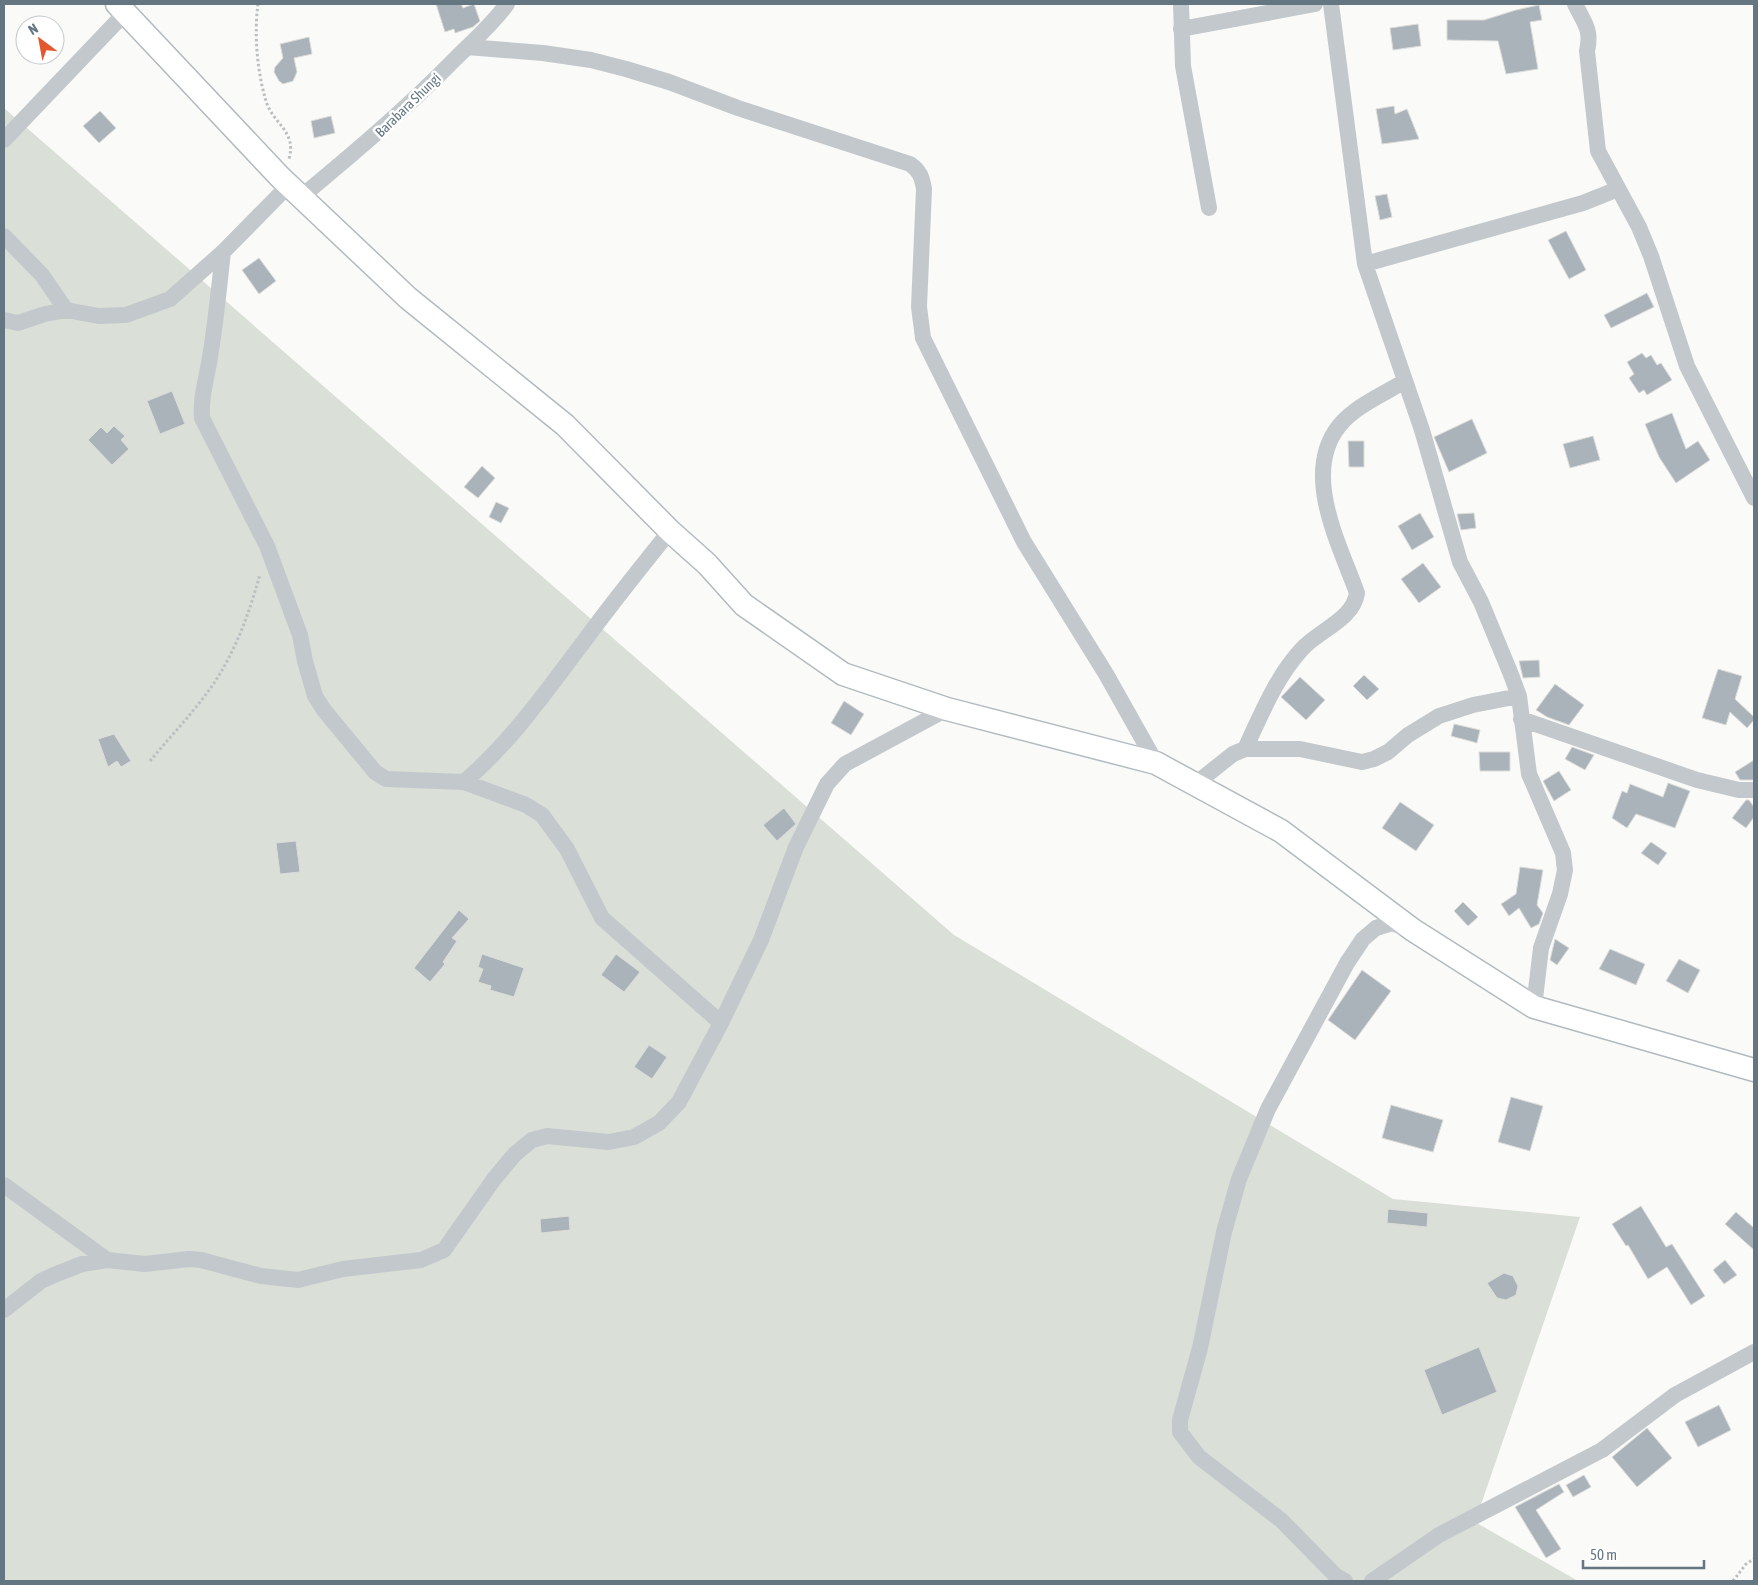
<svg xmlns="http://www.w3.org/2000/svg" width="1758" height="1585" viewBox="0 0 1758 1585" font-family="'Asap Condensed',sans-serif">
  <rect width="100%" height="100%" fill="#fafaf8"/>
  <path fill="#dadfd7" d="M4 108 954 935 1393 1199 1580 1217 1475 1522 1578 1581H4Z"/>
  <path fill="#aab3b9" stroke="#dcdcda" d="M436 4H461L463 8 474 4 480 21 473 27 455 33 454 29 445 32Z
    M1539 5 1542 20 1530 22 1538 69 1506 74 1498 41 1447 40V20H1484L1516 10Z
    M1418 24 1421 46 1393 50 1390 28Z
    M309 37 312 54 294 58 297 72 293 81 283 84 279 81 274 72 275 67 283 58 280 44Z
    M1394 106 1395 114 1407 109 1419 139 1382 144 1376 109Z
    M100 111 116 128 99 143 83 126Z
    M331 116 335 133 314 138 311 121Z
    M1387 194 1392 217 1380 220 1375 196Z
    M1566 231 1586 270 1569 279 1548 240Z
    M259 258 276 281 259 294 242 270Z
    M1647 293 1654 307 1611 328 1604 315Z
    M1642 353 1646 358 1651 355 1657 365 1661 363 1672 380 1647 395 1644 390 1639 393 1629 378 1634 374 1627 362Z
    M172 391 185 424 160 434 147 401Z
    M1672 413 1686 449 1698 441 1710 460 1676 483 1659 457 1645 424Z
    M1472 419 1487 453 1449 472 1434 437Z
    M114 426 125 436 121 440 129 449 112 465 88 440 101 427 107 433Z
    M1593 436 1600 460 1570 468 1563 444Z
    M1348 441H1364V467H1349Z
    M482 466 495 478 478 498 464 487Z
    M496 502 509 508 501 523 489 517Z
    M1420 513 1434 537 1412 550 1398 526Z
    M1474 513 1476 528 1461 530 1457 514Z
    M1423 563 1441 587 1419 603 1401 579Z
    M1539 660 1540 677 1523 678 1519 661Z
    M1718 669 1742 676 1735 699 1754 717V720L1747 728 1730 712 1726 725 1702 718Z
    M1364 675 1379 689 1367 700 1353 686Z
    M1300 677 1325 700 1306 720 1281 697Z
    M1555 684 1584 705 1569 725 1547 717 1536 710Z
    M844 701 864 714 851 735 831 723Z
    M1454 724 1480 730 1477 743 1451 736Z
    M114 734 131 761 121 767 117 761 108 767 98 739Z
    M1572 747 1594 755 1585 770 1565 759Z
    M1479 752H1510V771H1480Z
    M1754 760V780H1740L1735 772Z
    M1559 771 1571 790 1554 801 1543 781Z
    M1668 783 1690 791 1675 828 1636 814 1627 828 1612 818 1622 791 1627 793 1630 784 1663 797Z
    M1746 800H1749L1754 807V817L1746 828 1732 818Z
    M1400 802 1434 825 1416 851 1382 828Z
    M784 808 796 824 777 841 763 825Z
    M296 841 300 872 280 874 276 843Z
    M1651 842 1667 853 1658 865 1641 853Z
    M1520 867 1543 870 1537 905 1543 913 1539 924 1531 928 1519 908 1509 916 1501 904 1516 894Z
    M1463 902 1478 917 1468 926 1454 911Z
    M459 910 469 919 452 938 457 941 443 962 445 964 430 982 414 968Z
    M1555 939 1569 948 1557 965 1550 960Z
    M1610 949 1645 964 1636 985 1599 969Z
    M482 954 524 968 514 997 490 990 491 986 478 982 483 969 478 967Z
    M616 954 640 972 624 992 601 975Z
    M1679 959 1700 970 1688 993 1666 981Z
    M1362 970 1391 991 1355 1040 1328 1020Z
    M649 1045 667 1057 652 1079 634 1067Z
    M1511 1097 1543 1106 1530 1151 1498 1142Z
    M1391 1105 1443 1120 1433 1152 1382 1138Z
    M1641 1206 1666 1247 1672 1244 1705 1296 1691 1305 1667 1267 1648 1279 1628 1245 1626 1246 1612 1224Z
    M1388 1209 1428 1213 1427 1227 1387 1223Z
    M1736 1212 1754 1228V1250L1725 1224Z
    M569 1216 570 1230 541 1233 540 1219Z
    M1725 1260 1737 1275 1724 1284 1713 1270Z
    M1504 1273 1513 1276 1518 1286 1516 1295 1506 1300 1497 1298 1487 1283Z
    M1479 1347 1497 1392 1442 1415 1424 1370Z
    M1719 1405 1731 1430 1698 1447 1685 1422Z
    M1647 1428 1672 1458 1637 1487 1612 1457Z
    M1584 1475 1591 1487 1573 1497 1566 1485Z
    M1559 1484 1564 1492 1536 1510 1561 1549 1546 1558 1515 1507Z"/>
  <g fill="none" stroke-linecap="round" stroke-linejoin="round">
    <defs>
      <path id="secondary" d="M117 4 280 177 408 298 565 425 670 531 707 564 744 605 843 674 947 709 1156 763 1281 831 1413 930 1534 1007 1754 1070"/>
    </defs>
    <use href="#secondary" stroke="#b3babf" stroke-width="25"/>
    <path stroke="#bbbfc2" stroke-width="3" stroke-dasharray="2.5 2.5" stroke-linecap="butt" d="M258 4C254 34 257 71 266 101 273 124 297 131 289 159
      M150 761C169 738 190 716 207 693 233 658 249 615 260 574
      M1733 1581 1746 1564 1754 1559"/>
    <path stroke="#c3c8cc" stroke-width="16" d="M1181 4 1183 66 1209 208
      M1331 4 1365 264 1422 430 1460 562 1481 602 1510 672 1519 696 1529 774 1563 853 1565 870 1560 894 1541 948 1534 1007
      M1575 4C1584 23 1592 29 1587 51L1598 151 1639 227 1651 256 1687 366 1754 498
      M1181 29 1315 4
      M467 47 543 53 591 60 626 69 669 82 738 108 910 164C920 171 922 177 924 189L919 307 923 338 1024 542 1106 674 1156 763
      M4 140 126 12
      M301 197C354 153 406 109 455 59 473 41 492 25 507 4
      M4 236 42 275 66 310
      M223 252C219 287 216 322 210 357 207 378 200 397 202 418L267 546 300 635 305 661 315 696 324 710 375 772 386 779 464 782 526 805 542 815 567 849 602 918 721 1023
      M1365 264 1583 203 1618 189
      M4 320 18 323 45 314 66 310 99 316 126 315 170 299 223 252 289 185
      M1521 719 1697 780 1739 790H1754
      M1245 749C1261 715 1276 677 1302 649 1319 630 1353 620 1357 593 1340 545 1301 474 1339 426 1355 406 1384 394 1405 381
      M464 782C512 741 547 690 585 640 612 603 641 567 670 531
      M1194 785 1233 754 1245 749H1300L1362 762 1374 759 1388 752 1408 735 1439 716 1473 705 1519 696
      M4 1185 107 1260
      M4 1310 41 1281 54 1275 82 1264 107 1260 145 1264 189 1259 201 1260 261 1276 298 1280 343 1269 421 1260 444 1250 494 1179 515 1154 532 1140 547 1136 609 1142 634 1137 659 1123 679 1102 721 1023 761 940 796 847 827 784 845 764 947 709
      M1345 1581 1336 1576 1281 1520 1199 1457 1180 1432V1420L1200 1348 1224 1232 1239 1179 1268 1109 1347 963 1363 939 1376 928 1392 923 1408 929
      M1372 1581 1439 1535 1602 1450 1675 1395 1754 1352"/>
    <use href="#secondary" stroke="#fff" stroke-width="22"/>
  </g>
  <g text-anchor="middle" dominant-baseline="central" stroke-width="5" stroke-linejoin="round" paint-order="stroke">
    <g font-size="14" fill="#657683" stroke="#fff">
      <text transform="translate(408 105) rotate(-44)">Barabara Shungi</text>
    </g>
  </g>
  <rect width="1758" height="1585" fill="none" stroke="#657683" stroke-width="10"/>
  <g transform="translate(40 40) rotate(328)"><circle r="24" fill="#ffffff" stroke="#c1c8cd"/>
  <path d="M0-4L9 19L0 12L-9 19Z" fill="#e4572e"/>
  <text y="-8" font-size="14" font-weight="bold" text-anchor="middle" fill="#657683">N</text>
  </g>
  <path d="M1583 1560v8h121v-8" fill="none" stroke="#657683" stroke-width="2.5"/>
  <text x="1590" y="1560" font-size="15" fill="#657683" stroke="#ffffff" stroke-width="4" paint-order="stroke">50 m</text>
</svg>
